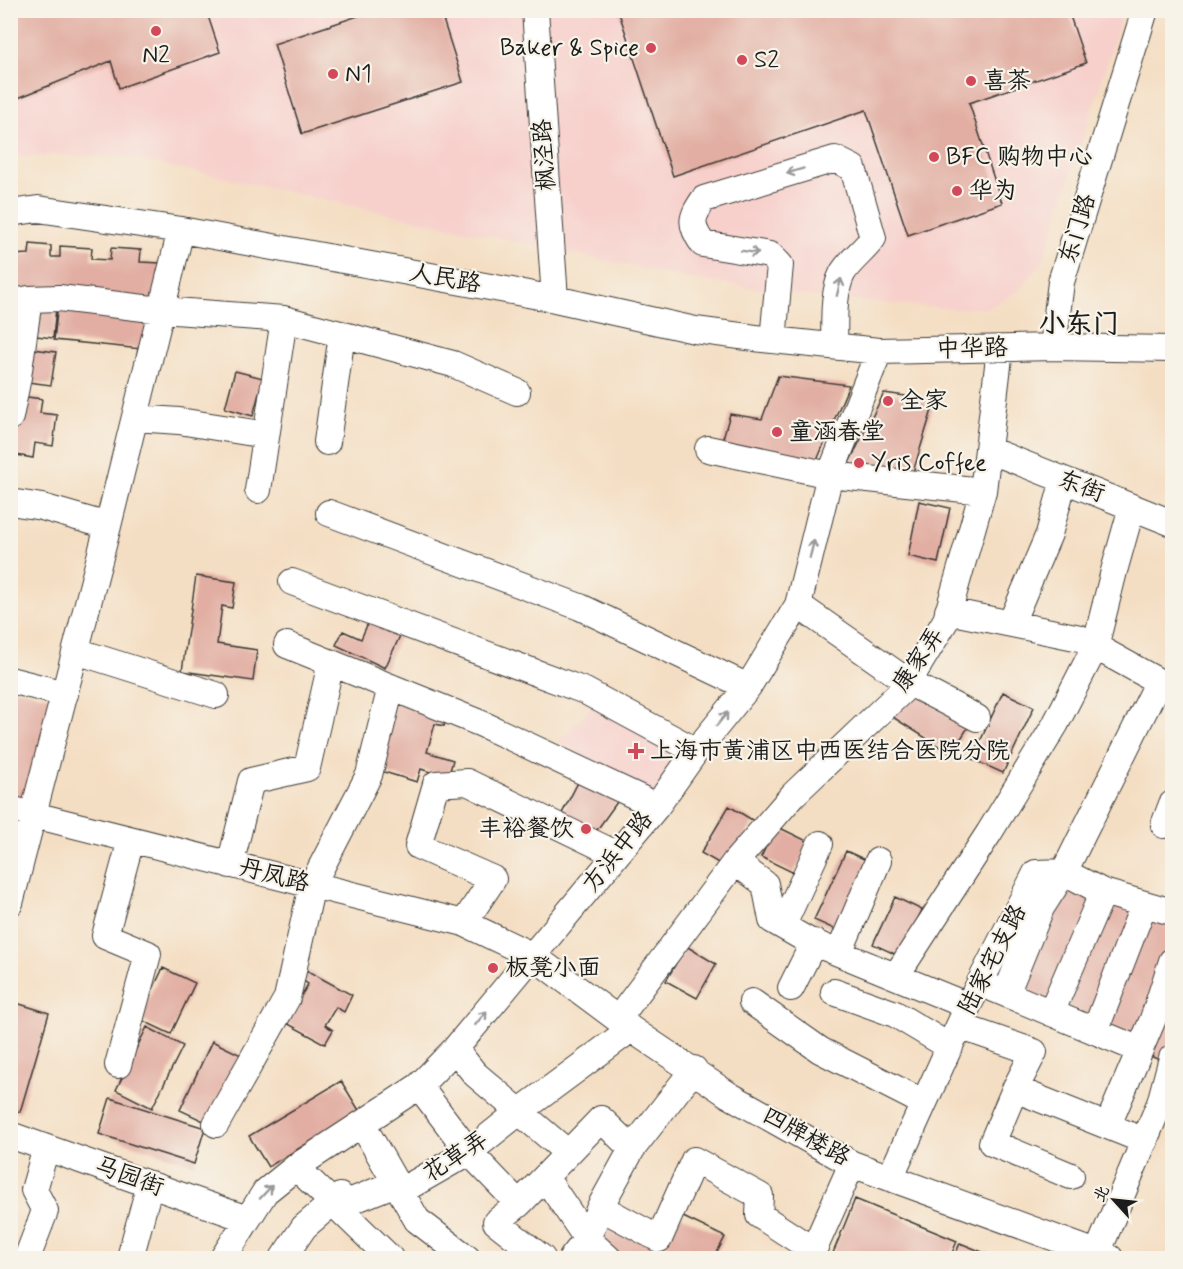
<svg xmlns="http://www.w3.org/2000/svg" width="1183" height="1269" viewBox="0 0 1183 1269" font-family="Mynerve,'LXGW WenKai TC',sans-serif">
  <rect width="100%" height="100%" fill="#f7f3e8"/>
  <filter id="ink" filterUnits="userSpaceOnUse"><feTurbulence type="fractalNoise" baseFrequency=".0167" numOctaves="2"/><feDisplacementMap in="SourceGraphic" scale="12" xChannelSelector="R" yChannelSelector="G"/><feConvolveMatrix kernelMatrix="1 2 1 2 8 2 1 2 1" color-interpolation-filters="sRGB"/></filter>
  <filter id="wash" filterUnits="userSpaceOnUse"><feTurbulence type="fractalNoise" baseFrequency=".008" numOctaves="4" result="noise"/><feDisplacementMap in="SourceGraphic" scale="24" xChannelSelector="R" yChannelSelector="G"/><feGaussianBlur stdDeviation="1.35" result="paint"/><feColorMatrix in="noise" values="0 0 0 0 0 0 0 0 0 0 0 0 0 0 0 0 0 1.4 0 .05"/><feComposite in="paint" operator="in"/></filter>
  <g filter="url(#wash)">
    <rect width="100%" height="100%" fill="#f4dec3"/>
    <path fill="#f7d0cc" d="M11 11H1124L1042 264 1017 291 988 308 956 309 825 298 689 279 128 157 53 155 11 158Z
      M599 698 696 751 657 806 573 766 578 752 558 742Z"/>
    <g id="blocks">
      <path fill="#e2aea3" d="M10 10H206L220 52 119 88 111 61 18 98 10 77Z
        M360 10H440L463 82 302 134 274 44 361 15Z
        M618 10H1068L1086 63 969 103 1002 203 908 235 866 110 673 176Z
        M30 244 51 246V257H60V246L92 248 91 259 110 260 111 248 141 250 140 262 161 263 159 301 10 297V255L29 254Z
        M58 303 155 314 151 350 54 340Z
        M31 305 56 308 53 338 28 335Z
        M25 348 56 352 51 385 20 381Z
        M235 371 263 378 253 416 225 408Z
        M778 376 849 385 815 465 721 445 730 414 762 419Z
        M884 393 935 400 910 482 844 473Z
        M20 396 42 399 40 413 57 415 53 446 35 443 33 458 11 454Z
        M919 501 950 508 938 563 908 556Z
        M196 576 236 582 232 608 222 606 217 644 257 650 253 681 182 671Z
        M368 623H406L385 668 336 645 343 631 361 639Z
        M400 686 451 702 444 726 435 724 427 752 453 760 448 778 421 769 417 782 374 769Z
        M908 687 969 726 951 754 891 716Z
        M14 688 57 699 26 801 10 798V702Z
        M1003 692 1034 707 1003 773 972 759Z
        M584 771 625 791 589 841 556 825Z
        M729 806 754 821 727 868 701 853Z
        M10 821 22 824 10 868Z
        M776 826 809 842 794 873 761 857Z
        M846 851 875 864 843 933 814 920Z
        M1062 885 1093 898 1050 1001 1020 988Z
        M895 897 922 910 899 956 873 944Z
        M1102 898 1138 913 1094 1017 1058 1002Z
        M1146 912 1172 923V947L1134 1040 1098 1025Z
        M686 946 716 964 697 998 666 981Z
        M163 968 195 983 171 1034 139 1019Z
        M306 970 352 995 344 1012 336 1007 325 1025 333 1030 325 1044 279 1019 294 1009 308 984 301 979Z
        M1172 983V1065L1143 1053Z
        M10 1001 49 1013 20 1112 10 1109Z
        M147 1027 183 1046 152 1108 116 1090Z
        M212 1041 241 1055 210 1124 180 1110Z
        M341 1081 360 1112 268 1167 249 1136Z
        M110 1098 205 1128 194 1164 99 1134Z
        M855 1199 957 1241 950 1258H831Z
        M679 1215 725 1237 714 1258H617L596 1238 607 1219 664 1250Z
        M960 1243 997 1258H954Z"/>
    </g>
  </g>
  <g filter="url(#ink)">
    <use href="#blocks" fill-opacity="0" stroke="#3c3935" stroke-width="1.5"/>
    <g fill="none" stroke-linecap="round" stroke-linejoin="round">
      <defs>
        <path id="minor" d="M535 10 555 299
          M10 213 38 209 181 230 555 299 695 330 763 339 879 351 1053 347 1172 349
          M10 303 29 299 59 298 161 310 284 319 453 364 517 392
          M773 340 780 265 770 255 703 244C689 224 691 218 704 199L835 159 853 168 873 238C865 250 848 262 842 274 832 295 835 323 834 345
          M1053 347 1061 282 1145 10
          M10 417 18 377 29 299
          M135 418 179 421 266 435
          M327 442 342 334
          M708 449 830 475 983 491
          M989 450 1172 523
          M258 490 284 319
          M10 502 42 507 108 526
          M329 513 580 607 748 687
          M292 582 585 691 696 751
          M798 605 908 682 977 718
          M948 611 1080 638 1172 689
          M1011 623 1049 534 1064 480
          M287 645 482 724 657 806
          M76 651 216 695
          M10 680 65 694
          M10 809 464 923 533 956 631 1029 729 1095 852 1164 1110 1258
          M1164 825 1172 804
          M735 862 765 884 772 920 807 940 968 1006
          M230 865 251 781 307 768 331 663
          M10 903 108 526 181 230
          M464 923 493 879 418 846 436 784 467 782 616 854
          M783 925 820 844
          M839 953 878 861
          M896 976 989 833 1055 725 1095 647 1114 571 1132 507
          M791 988 814 942
          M992 988 1140 1050
          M834 992 895 1014 950 1047
          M1006 994 1041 908 1064 872 1158 683
          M752 1002 820 1050 924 1103
          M1051 1013 1103 892
          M618 1019 735 862 793 795 904 689 946 620 983 491 1000 349
          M959 1026 1034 1052 1015 1089 992 1143 1071 1176
          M1095 1031 1144 904
          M455 1049 475 1074 568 1153
          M118 1065 148 954 105 936 131 840
          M419 1086 469 1152 519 1204 496 1222 542 1258
          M1015 1089 1145 1141
          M216 1124 287 998 312 885 369 775 391 687
          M362 1124 417 1220 467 1258
          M1108 1125 1153 1019 1172 961
          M10 1135 247 1219
          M296 1167 390 1258
          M545 1177 587 1239 608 1258
          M890 1178 968 1006 1036 873 1064 872 1103 892 1172 912
          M519 1204 601 1119 632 1149
          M600 1207 632 1149 694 1069
          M1097 1254 1160 1103 1172 1058
          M27 1258 45 1211 34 1190 46 1148
          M130 1258 150 1184
          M223 1258 265 1192 296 1167 419 1086 455 1049 657 806 696 751 748 687 798 605 830 475 879 351
          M283 1258 304 1227 340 1196 349 1202 396 1183 408 1187 469 1152 519 1112 631 1029
          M572 1258 587 1239 600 1207 659 1239 694 1160 760 1196 759 1215 813 1250
          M810 1258 852 1164"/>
      </defs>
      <use href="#minor" stroke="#3c3935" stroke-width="28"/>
      <use href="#minor" stroke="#fff" stroke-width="26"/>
    </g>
    <defs><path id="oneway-shaft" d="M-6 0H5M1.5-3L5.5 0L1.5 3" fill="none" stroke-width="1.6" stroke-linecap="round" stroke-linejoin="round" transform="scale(1.5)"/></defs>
    <g stroke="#999">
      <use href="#oneway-shaft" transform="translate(795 171) rotate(163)"/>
      <use href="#oneway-shaft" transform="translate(750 252) rotate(9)"/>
      <use href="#oneway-shaft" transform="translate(839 287) rotate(-76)"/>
      <use href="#oneway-shaft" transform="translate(812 549) rotate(-76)"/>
      <use href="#oneway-shaft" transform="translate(722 719) rotate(-51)"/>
      <use href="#oneway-shaft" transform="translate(481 1018) rotate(-50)"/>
      <use href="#oneway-shaft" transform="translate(266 1192) rotate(-47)"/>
    </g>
  </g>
  <g fill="#d1495b" stroke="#f7f3e8" stroke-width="2">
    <circle cx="156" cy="31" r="6"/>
    <circle cx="651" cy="48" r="6"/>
    <circle cx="742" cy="60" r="6"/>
    <circle cx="333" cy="74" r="6"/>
    <circle cx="971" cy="81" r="6"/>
    <circle cx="934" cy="157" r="6"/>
    <circle cx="957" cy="191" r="6"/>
    <circle cx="888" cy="401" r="6"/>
    <circle cx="777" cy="432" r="6"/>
    <circle cx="859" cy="463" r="6"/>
    <path d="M633 742h6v6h6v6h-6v6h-6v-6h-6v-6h6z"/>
    <circle cx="586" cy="829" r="6"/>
    <circle cx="493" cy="968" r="6"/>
  </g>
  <g text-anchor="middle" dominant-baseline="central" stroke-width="4.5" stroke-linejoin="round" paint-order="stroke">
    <g font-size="24" fill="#1c1c1c" stroke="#f7f3e8" text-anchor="start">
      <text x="639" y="48" text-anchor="end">Baker &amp; Spice</text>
      <text x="156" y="55" text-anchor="middle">N2</text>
      <text x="754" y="60">S2</text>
      <text x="345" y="74">N1</text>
      <text x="983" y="81">喜茶</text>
      <text x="946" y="157">BFC 购物中心</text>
      <text x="969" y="191">华为</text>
      <text x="900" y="401">全家</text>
      <text x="789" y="432">童涵春堂</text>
      <text x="871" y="463">Yris Coffee</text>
      <text x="650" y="751">上海市黄浦区中西医结合医院分院</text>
      <text x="574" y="829" text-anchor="end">丰裕餐饮</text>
      <text x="505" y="968">板凳小面</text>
    </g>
    <g font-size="24" fill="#1c1c1c" stroke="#f7f3e8">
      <text transform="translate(545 155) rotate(-94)">枫泾路</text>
      <text transform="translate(1078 229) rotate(-73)">东门路</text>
      <text transform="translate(445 279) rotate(10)">人民路</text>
      <text transform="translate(972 349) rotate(-1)">中华路</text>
      <text transform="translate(1081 487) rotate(21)">东街</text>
      <text transform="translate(919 660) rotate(-56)">康家弄</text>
      <text transform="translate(618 852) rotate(-51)">方浜中路</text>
      <text transform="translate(274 876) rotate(14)">丹凤路</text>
      <text transform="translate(993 960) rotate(-63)">陆家宅支路</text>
      <text transform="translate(806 1137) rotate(29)">四牌楼路</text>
      <text transform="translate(456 1157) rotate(-33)">花草弄</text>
      <text transform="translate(129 1177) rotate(20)">马园街</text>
    </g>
    <g font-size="27" font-weight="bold" fill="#1c1c1c" stroke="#f7f3e8">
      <text x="1079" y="324">小东门</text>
    </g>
  </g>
  <rect width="1183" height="1269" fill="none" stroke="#f7f3e8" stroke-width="36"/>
  <g transform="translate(1114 1200) rotate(297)" stroke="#f7f3e8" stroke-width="4.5" paint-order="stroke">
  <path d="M0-4.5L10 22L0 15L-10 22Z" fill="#1c1c1c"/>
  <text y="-9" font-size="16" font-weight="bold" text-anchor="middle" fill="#1c1c1c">北</text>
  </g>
</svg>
